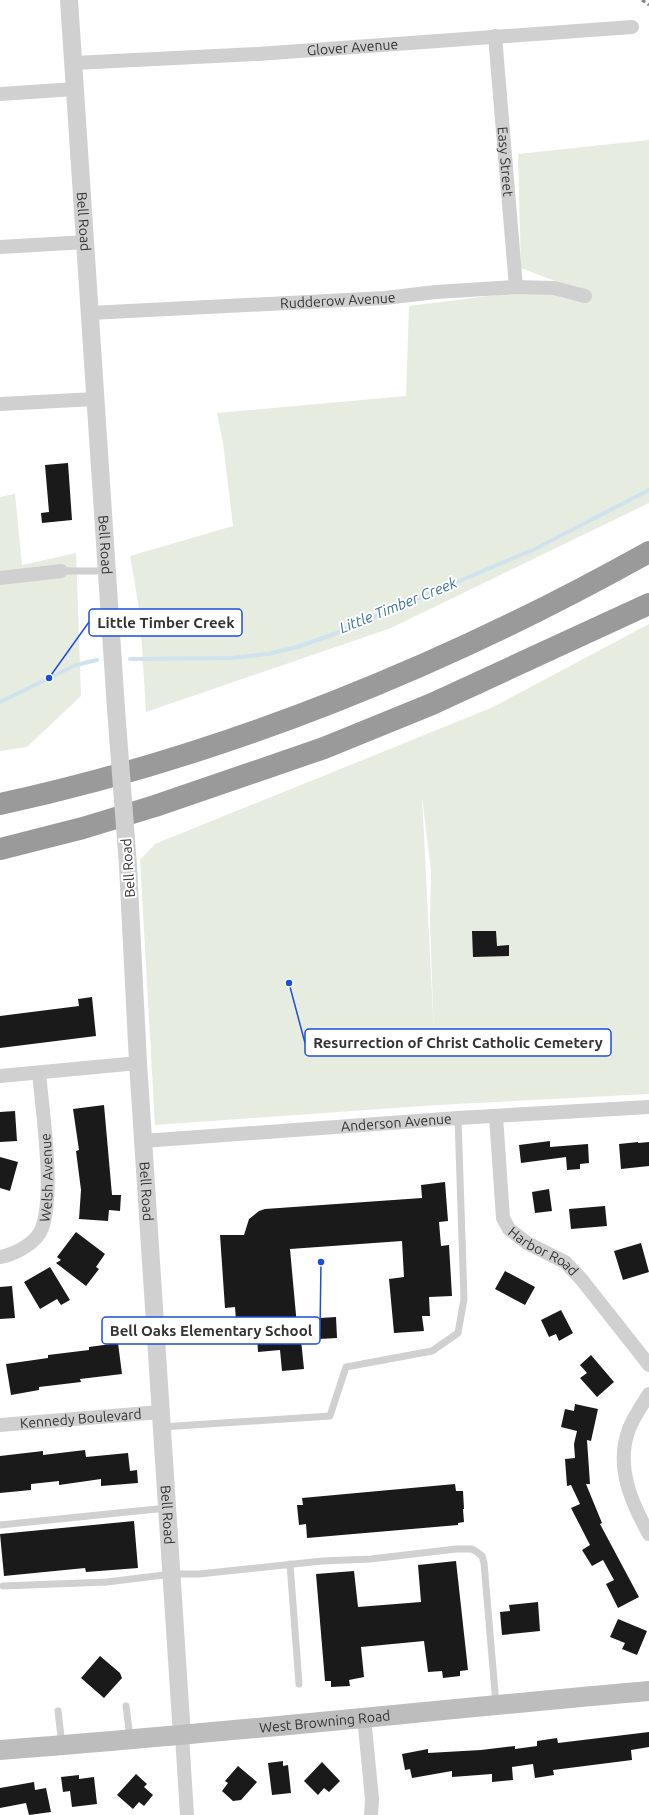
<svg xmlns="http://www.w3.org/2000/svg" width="649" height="1815" viewBox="0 0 649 1815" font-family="Ubuntu,sans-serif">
  <rect width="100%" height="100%" fill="#fff"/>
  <path fill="#e6ecdf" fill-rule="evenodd" d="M649 140V503L391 628 146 712 140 614 130 556 233 526 223 443 217 413 406 396 409 306 568 286 521 268 518 154Z
    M15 494 22 565 76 553 81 696 27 747 0 751V497Z
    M649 624V1094L437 1105 155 1125 140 860 155 844 491 708ZM422 796 431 872 430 921 434 1035Z"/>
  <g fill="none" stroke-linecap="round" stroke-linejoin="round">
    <path stroke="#cfe2ee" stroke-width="4" d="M130 659 232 658 268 654 297 647 334 634 535 549 649 490
      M0 702 76 665 97 660"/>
  </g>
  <path fill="#1a1a1a" d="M68 463 72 520 42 523 41 513 49 512 45 465Z
    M472 931H496L497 946 509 945V956L473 957Z
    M92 997 96 1036 0 1048V1016L79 1006 78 999Z
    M104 1105 112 1195H121L120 1211 109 1210 108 1221 79 1219 81 1190 76 1151 79 1150 73 1109Z
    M15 1111 17 1141 0 1142V1112Z
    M550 1141V1147L588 1144 589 1163 580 1164V1169L567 1170 566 1157 521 1163 519 1145Z
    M638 1142V1143L649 1142V1166L621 1169 619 1144Z
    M0 1157 18 1162 10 1191 0 1188Z
    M445 1182 448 1221 439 1222 441 1246 449 1245 452 1296 429 1297 430 1316H422L424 1331 394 1333 389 1279 404 1277 402 1241 290 1249 297 1326 320 1322V1318L336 1317 337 1338 301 1340 304 1369 282 1371 280 1350 258 1352 256 1319 236 1321 235 1307 225 1308 220 1235H244L249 1219 259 1211 265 1209 422 1198 421 1185Z
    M549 1189 552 1211 535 1213 532 1192Z
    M605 1206 607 1226 571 1229 569 1209Z
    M76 1232 105 1254 96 1267 99 1269 86 1286 56 1263 61 1260 57 1257Z
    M641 1243 649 1272 623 1280 614 1251Z
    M50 1267 70 1300 61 1305 57 1299 40 1309 24 1282Z
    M505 1271 535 1287 525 1305 495 1289Z
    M12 1286 15 1318 0 1319V1287Z
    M561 1310 573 1333 559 1341 556 1334 549 1337 541 1320Z
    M118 1343 122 1374 80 1379 81 1382 39 1387V1390L11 1395 6 1364 48 1358V1355L89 1350V1347Z
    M591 1355 614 1382 597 1397 580 1378 587 1373 580 1365Z
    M575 1404 598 1409 591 1441 587 1440 590 1484H586L602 1523 600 1524 639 1597 618 1608 606 1584 614 1580 603 1560 592 1566 582 1550 590 1545 571 1508 580 1504 571 1485 567 1486 565 1459 575 1458 574 1444 577 1431 561 1427 565 1409 574 1411Z
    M85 1450 86 1457 128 1453 130 1471 137 1470 138 1483 101 1486V1479L59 1485V1481L31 1484V1490L0 1493V1456L43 1451V1455Z
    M455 1484 456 1491H463L464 1509H463L464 1522 458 1523V1525L307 1538 306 1524 299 1525 297 1505H303L302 1498Z
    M134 1521 138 1568 86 1572 85 1568 4 1576 0 1534Z
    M456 1561 468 1670 460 1671V1676L443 1678 442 1671 428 1672 424 1641 361 1647 364 1677 349 1680 350 1686 331 1687V1681H325L316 1574 354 1571 358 1607 421 1602 418 1565Z
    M538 1602 540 1631 502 1635 500 1612 510 1611 509 1605Z
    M618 1619 647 1631 637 1655 622 1649 625 1643 610 1637Z
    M100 1656 120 1673 122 1678 104 1698 81 1678Z
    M649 1732V1747L631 1750 632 1760 553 1770 554 1775 535 1778 533 1764 512 1767 513 1780 492 1782V1774L452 1777V1771L412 1778 410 1769 405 1770 402 1754 428 1749V1753L481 1750 515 1746V1749L537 1746V1741L557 1738 558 1743Z
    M283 1761V1766L288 1765 291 1793 272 1795 268 1763Z
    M322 1762 340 1781 329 1792 324 1788 318 1795 304 1781Z
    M238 1766 257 1782 241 1800 233 1801 222 1791 228 1783 225 1781Z
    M136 1774 147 1784 144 1787 153 1795 144 1806 139 1802 133 1809 117 1795Z
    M79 1775V1779L94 1777 97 1804 72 1807 70 1791 63 1792 61 1777Z
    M34 1782 35 1790 46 1788 51 1812 29 1815 26 1803 0 1808V1788Z"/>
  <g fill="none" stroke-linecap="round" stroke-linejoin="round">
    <path stroke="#d0d0d0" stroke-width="7" d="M61 571H106
      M162 1427 330 1416 346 1367 432 1351 458 1333 464 1299 458 1118
      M0 1525 167 1508
      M290 1564 299 1684
      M3 1586 107 1582 172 1574H199L322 1561 371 1559 456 1549H472L477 1552 482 1556 484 1563 496 1704
      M126 1706 130 1737
      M58 1711 62 1745"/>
    <g stroke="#d0d0d0" stroke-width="14">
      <path id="s1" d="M495 36 516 287"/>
      <path id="s2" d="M74 63 258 54 632 27"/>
      <path d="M0 94 75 89"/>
      <path d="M0 247 86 242"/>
      <path id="s3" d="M90 313 385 298 436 292 516 287 554 288 585 296"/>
      <path d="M0 404 95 399"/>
      <path d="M0 578 61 571"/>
      <path d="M0 1076 138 1063"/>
      <path id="s4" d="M496 1116 503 1218 509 1229 527 1243 565 1262 582 1280 649 1365"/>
      <path id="s5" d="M143 1141 458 1118 649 1107"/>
      <path id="s6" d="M0 1257C13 1255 32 1245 39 1234 57 1206 42 1108 39 1073"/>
      <path d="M649 1394C642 1405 634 1416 629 1429 615 1466 631 1502 649 1534"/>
      <path id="s7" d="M0 1425 161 1412"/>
      <path d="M364 1717 372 1799 371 1815"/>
      <path d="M182 1736 187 1815"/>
    </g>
    <g stroke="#d0d0d0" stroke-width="18">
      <path id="s8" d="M69 0 116 709"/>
      <path id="s9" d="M128 866 138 1063 182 1736"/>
    </g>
    <path stroke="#bdbdbd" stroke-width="20" id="s10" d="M0 1750C217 1734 433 1710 649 1691"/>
    <path stroke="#9a9a9a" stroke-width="22" d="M0 804C226 755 447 665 649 552
      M0 849 83 828 155 806 324 748 432 704 649 604"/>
    <path stroke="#888" stroke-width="3" stroke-dasharray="4 3" stroke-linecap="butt" d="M642 0 649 5"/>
    <path stroke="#d0d0d0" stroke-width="18" d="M116 709 128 866"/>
  </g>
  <g text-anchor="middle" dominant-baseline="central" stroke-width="4" stroke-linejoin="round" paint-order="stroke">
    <g font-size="14" fill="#333" stroke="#fff">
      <text stroke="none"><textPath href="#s2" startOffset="279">Glover Avenue</textPath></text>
      <text stroke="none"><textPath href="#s1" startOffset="126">Easy Street</textPath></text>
      <text stroke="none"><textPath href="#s8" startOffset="222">Bell Road</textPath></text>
      <text stroke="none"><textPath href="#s3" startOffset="248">Rudderow Avenue</textPath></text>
      <text stroke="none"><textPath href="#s8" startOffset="546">Bell Road</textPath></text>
      <text transform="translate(128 868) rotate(-94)">Bell Road</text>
      <text stroke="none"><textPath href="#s5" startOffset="254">Anderson Avenue</textPath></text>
      <text stroke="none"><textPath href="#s6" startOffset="104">Welsh Avenue</textPath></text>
      <text stroke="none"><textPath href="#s9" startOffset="326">Bell Road</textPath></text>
      <text stroke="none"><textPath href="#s4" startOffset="156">Harbor Road</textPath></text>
      <text stroke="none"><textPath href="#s7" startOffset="81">Kennedy Boulevard</textPath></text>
      <text stroke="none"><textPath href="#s9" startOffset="650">Bell Road</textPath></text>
      <text stroke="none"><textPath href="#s10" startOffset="326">West Browning Road</textPath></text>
    </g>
    <g font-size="15" font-style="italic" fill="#3f7597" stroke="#fff">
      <text transform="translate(398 605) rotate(-22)">Little Timber Creek</text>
    </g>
  </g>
  <path fill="none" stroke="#1d4ed8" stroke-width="1.5" d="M49 678L89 622M289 983L305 1043M321 1262L320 1331"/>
  <g fill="#1d4ed8" stroke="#fff" stroke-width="1.5">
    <circle cx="49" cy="678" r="4"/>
    <circle cx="289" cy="983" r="4"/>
    <circle cx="321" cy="1262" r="4"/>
  </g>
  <g fill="#fff" stroke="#1d4ed8" stroke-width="1.5">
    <rect x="89" y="609" width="153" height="27" rx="4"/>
    <rect x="305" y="1029" width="306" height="27" rx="4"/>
    <rect x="102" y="1317" width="218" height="27" rx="4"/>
  </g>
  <g font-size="15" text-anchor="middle" font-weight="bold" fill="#333">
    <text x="166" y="628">Little Timber Creek</text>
    <text x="458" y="1048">Resurrection of Christ Catholic Cemetery</text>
    <text x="211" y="1336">Bell Oaks Elementary School</text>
  </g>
</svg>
